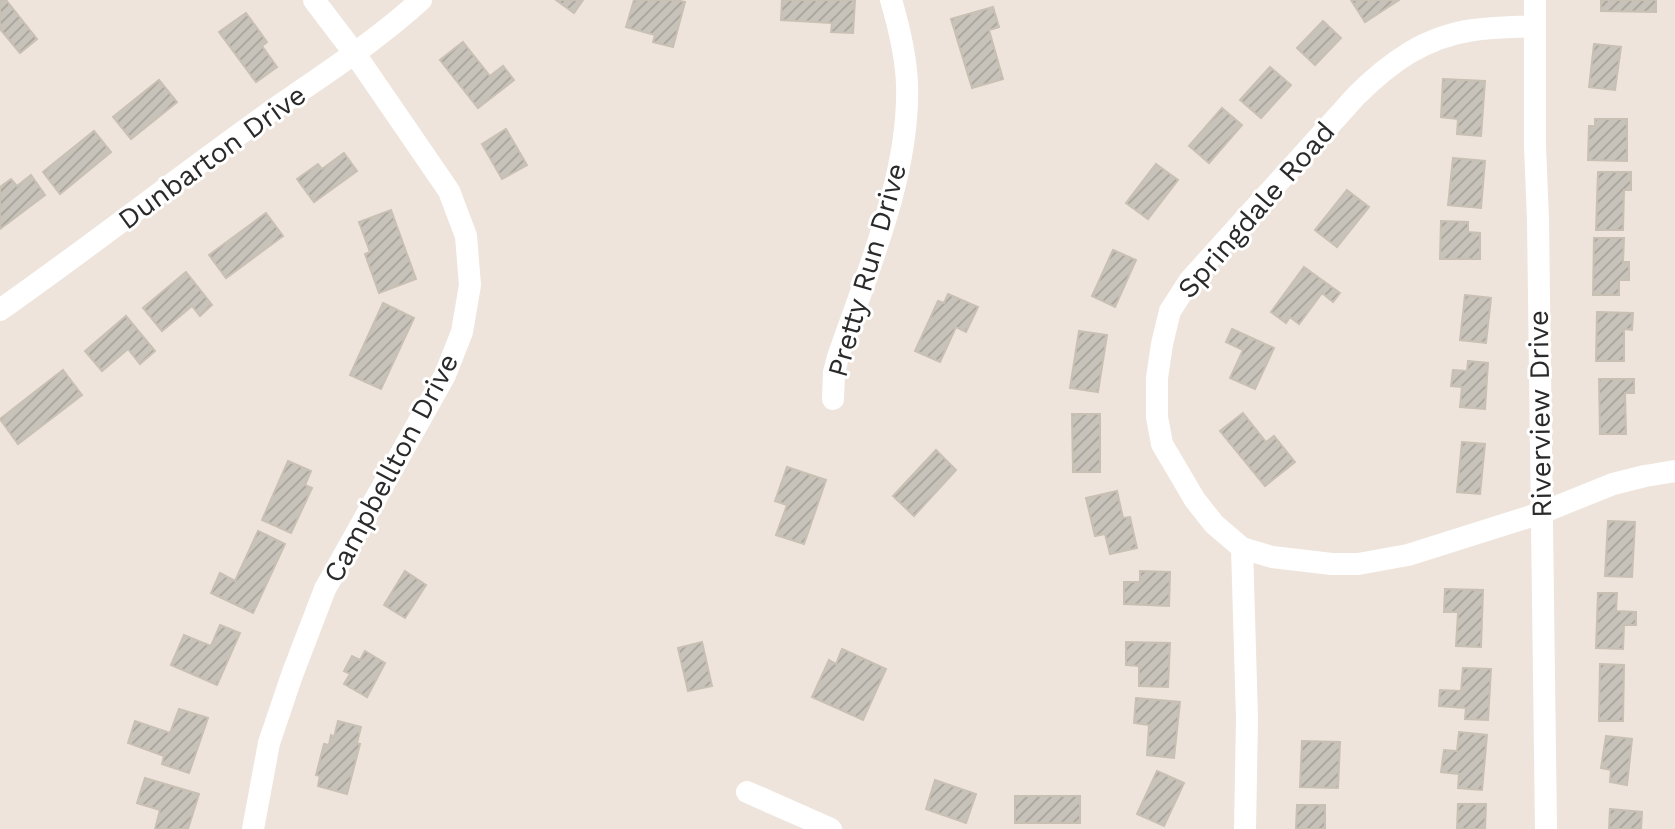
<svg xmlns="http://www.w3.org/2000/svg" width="1675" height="829" viewBox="0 0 1675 829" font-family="'Work Sans',sans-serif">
  <defs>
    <pattern id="building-hatch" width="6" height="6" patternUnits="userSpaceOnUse" patternTransform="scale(2)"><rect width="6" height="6" fill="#c8c3ba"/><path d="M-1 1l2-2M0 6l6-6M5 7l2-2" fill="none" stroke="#aca8a0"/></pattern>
  </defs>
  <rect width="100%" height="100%" fill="#eee4db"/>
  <path fill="url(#building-hatch)" stroke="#c9c0b4" stroke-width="2" d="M0 0H6L37 39 20 53 0 29Z
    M556 0H583L574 13Z
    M634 0H676L685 2 673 47 653 42 655 35 626 27Z
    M782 0H855L853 33 831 32 832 23 781 20Z
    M1351 0H1399L1365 22Z
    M1601 0H1656V12L1601 11Z
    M993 7 999 27 989 30 1003 79 972 88 951 19Z
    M246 13 267 42 262 46 277 67 256 82 219 32Z
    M1323 21 1341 38 1315 65 1297 48Z
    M463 42 490 76 503 66 514 80 478 108 440 60Z
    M1594 44 1621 47 1615 90 1589 87Z
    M1270 67 1291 85 1261 118 1240 100Z
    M1443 79 1485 81 1481 136 1457 134 1458 119 1441 117Z
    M159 80 177 102 131 139 113 117Z
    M1222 108 1242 125 1209 163 1189 146Z
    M1595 119H1627V161L1588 160 1589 126H1595Z
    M506 129 527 165 502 179 482 144Z
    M94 131 111 152 60 194 43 172Z
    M344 153 357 171 314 202 297 179 318 164 322 169Z
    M1453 158 1485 161 1481 208 1448 205Z
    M1156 164 1178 180 1148 219 1126 203Z
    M1598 172H1631V190H1624L1623 230H1596Z
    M31 175 45 195 0 229V187L11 179 17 186Z
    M1347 190 1369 207 1337 247 1315 230Z
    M391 210 416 279 379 293 365 254 370 252 359 222Z
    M266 213 283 236 226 278 209 255Z
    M1441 221 1468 222V232L1480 233V259H1440Z
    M1594 238H1624L1623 262H1629V280H1619V295H1593Z
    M1113 250 1136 260 1115 307 1092 296Z
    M1304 267 1340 293 1333 302 1322 293 1299 324 1290 317 1286 323 1271 312Z
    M186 272 212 305 200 316 192 306 162 331 143 308Z
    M948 294 978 307 966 332 956 327 940 362 915 351 938 301 944 303Z
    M1465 295 1491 298 1486 343 1460 340Z
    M383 303 414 318 381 389 350 375Z
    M1597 312 1633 313 1632 330 1624 329V361H1596Z
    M126 316 155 351 140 364 128 349 102 371 85 351Z
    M1232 329 1274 348 1255 389 1230 378 1243 350 1226 342Z
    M1079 331 1107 335 1098 392 1070 388Z
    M1468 361 1488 363 1485 409 1460 407 1462 387 1451 386 1453 370 1467 371Z
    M63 370 82 395 18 444 0 419Z
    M1599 379H1634V393H1625L1626 434H1600Z
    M1243 413 1266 442 1274 436 1295 462 1265 486 1220 431Z
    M1072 414H1100V472H1073Z
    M1462 442 1485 444 1480 494 1457 492Z
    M936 450 956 470 914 516 893 496Z
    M288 461 311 471 305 485 312 488 291 533 262 520Z
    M787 467 826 480 804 544 776 535 787 505 775 501Z
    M1117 491 1123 518 1130 517 1137 548 1110 554 1105 534 1095 536 1086 498Z
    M1608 521 1635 522 1632 577 1605 576Z
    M258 531 285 544 253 613 211 593 220 573 235 581Z
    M405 571 426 585 405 618 384 605Z
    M1140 571 1170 572 1169 606 1124 604V582H1140Z
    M1445 589 1483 590 1481 647 1456 646 1458 612H1444Z
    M1598 593H1617L1616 611 1636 612V625H1624L1623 649 1596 648Z
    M220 625 240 633 217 685 171 665 184 635 211 646Z
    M702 642 712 686 688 691 678 648Z
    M1126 642 1170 643 1168 687 1139 686V666L1126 665Z
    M842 649 886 669 863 720 812 697 829 660 836 664Z
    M365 651 385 663 367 697 344 684 350 674 344 671 352 656 360 660Z
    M1600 664 1624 665 1623 721H1599Z
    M1463 668 1491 669 1488 720 1465 719 1466 708 1439 706 1440 690 1461 691Z
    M1136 698 1180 702 1174 758 1147 755 1149 725 1134 723Z
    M179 709 208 718 189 773 162 764 164 756 128 743 135 721 170 733Z
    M338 721 361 727 357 743 360 744 347 794 318 786 320 776 316 775 324 744 329 745 331 735 334 737Z
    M1459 732 1487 735 1482 790 1458 788 1459 774 1441 772 1444 750 1457 751Z
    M1606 736 1632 739 1627 785 1610 782 1611 770 1601 768Z
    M1302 741 1340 742 1338 788 1300 787Z
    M1157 771 1184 783 1164 826 1137 814Z
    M145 778 199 794 188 829H155L160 810 137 803Z
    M935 780 976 794 966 823 926 809Z
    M1015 796H1080V823H1015Z
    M1458 804H1486L1485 829H1457Z
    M1297 805H1325V829H1296Z
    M1610 809 1642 812 1641 829H1609Z"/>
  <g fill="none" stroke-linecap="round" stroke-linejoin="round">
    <path stroke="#fff" stroke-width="22" d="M1535 0V146L1538 220 1546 829
      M1535 26C1515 27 1493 27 1473 30 1425 37 1390 62 1356 96L1190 280 1170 311 1162 344 1157 378V417L1162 444 1195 500 1214 524 1242 548 1272 557 1332 564H1358L1408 555 1541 513 1613 484 1645 476 1675 471
      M0 310C91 246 179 177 270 112 321 76 374 43 421 0
      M833 399 834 372 838 357C867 272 910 175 907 84 906 56 899 27 891 0
      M1242 548 1247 718 1245 829
      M747 792 831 829
      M253 829 269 743 292 675 325 589 445 375 462 332 470 285 466 236 449 191 355 54 314 0"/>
  </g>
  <g text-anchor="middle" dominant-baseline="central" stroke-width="6" stroke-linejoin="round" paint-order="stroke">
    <g font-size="28" fill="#2a2a2a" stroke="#fff">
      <text transform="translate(212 157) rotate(-36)">Dunbarton Drive</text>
      <text transform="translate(1256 210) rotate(-49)">Springdale Road</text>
      <text transform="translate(867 270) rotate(-74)">Pretty Run Drive</text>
      <text transform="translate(1540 414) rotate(-91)">Riverview Drive</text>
      <text transform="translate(391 468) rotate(-62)">Campbellton Drive</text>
    </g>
  </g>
</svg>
